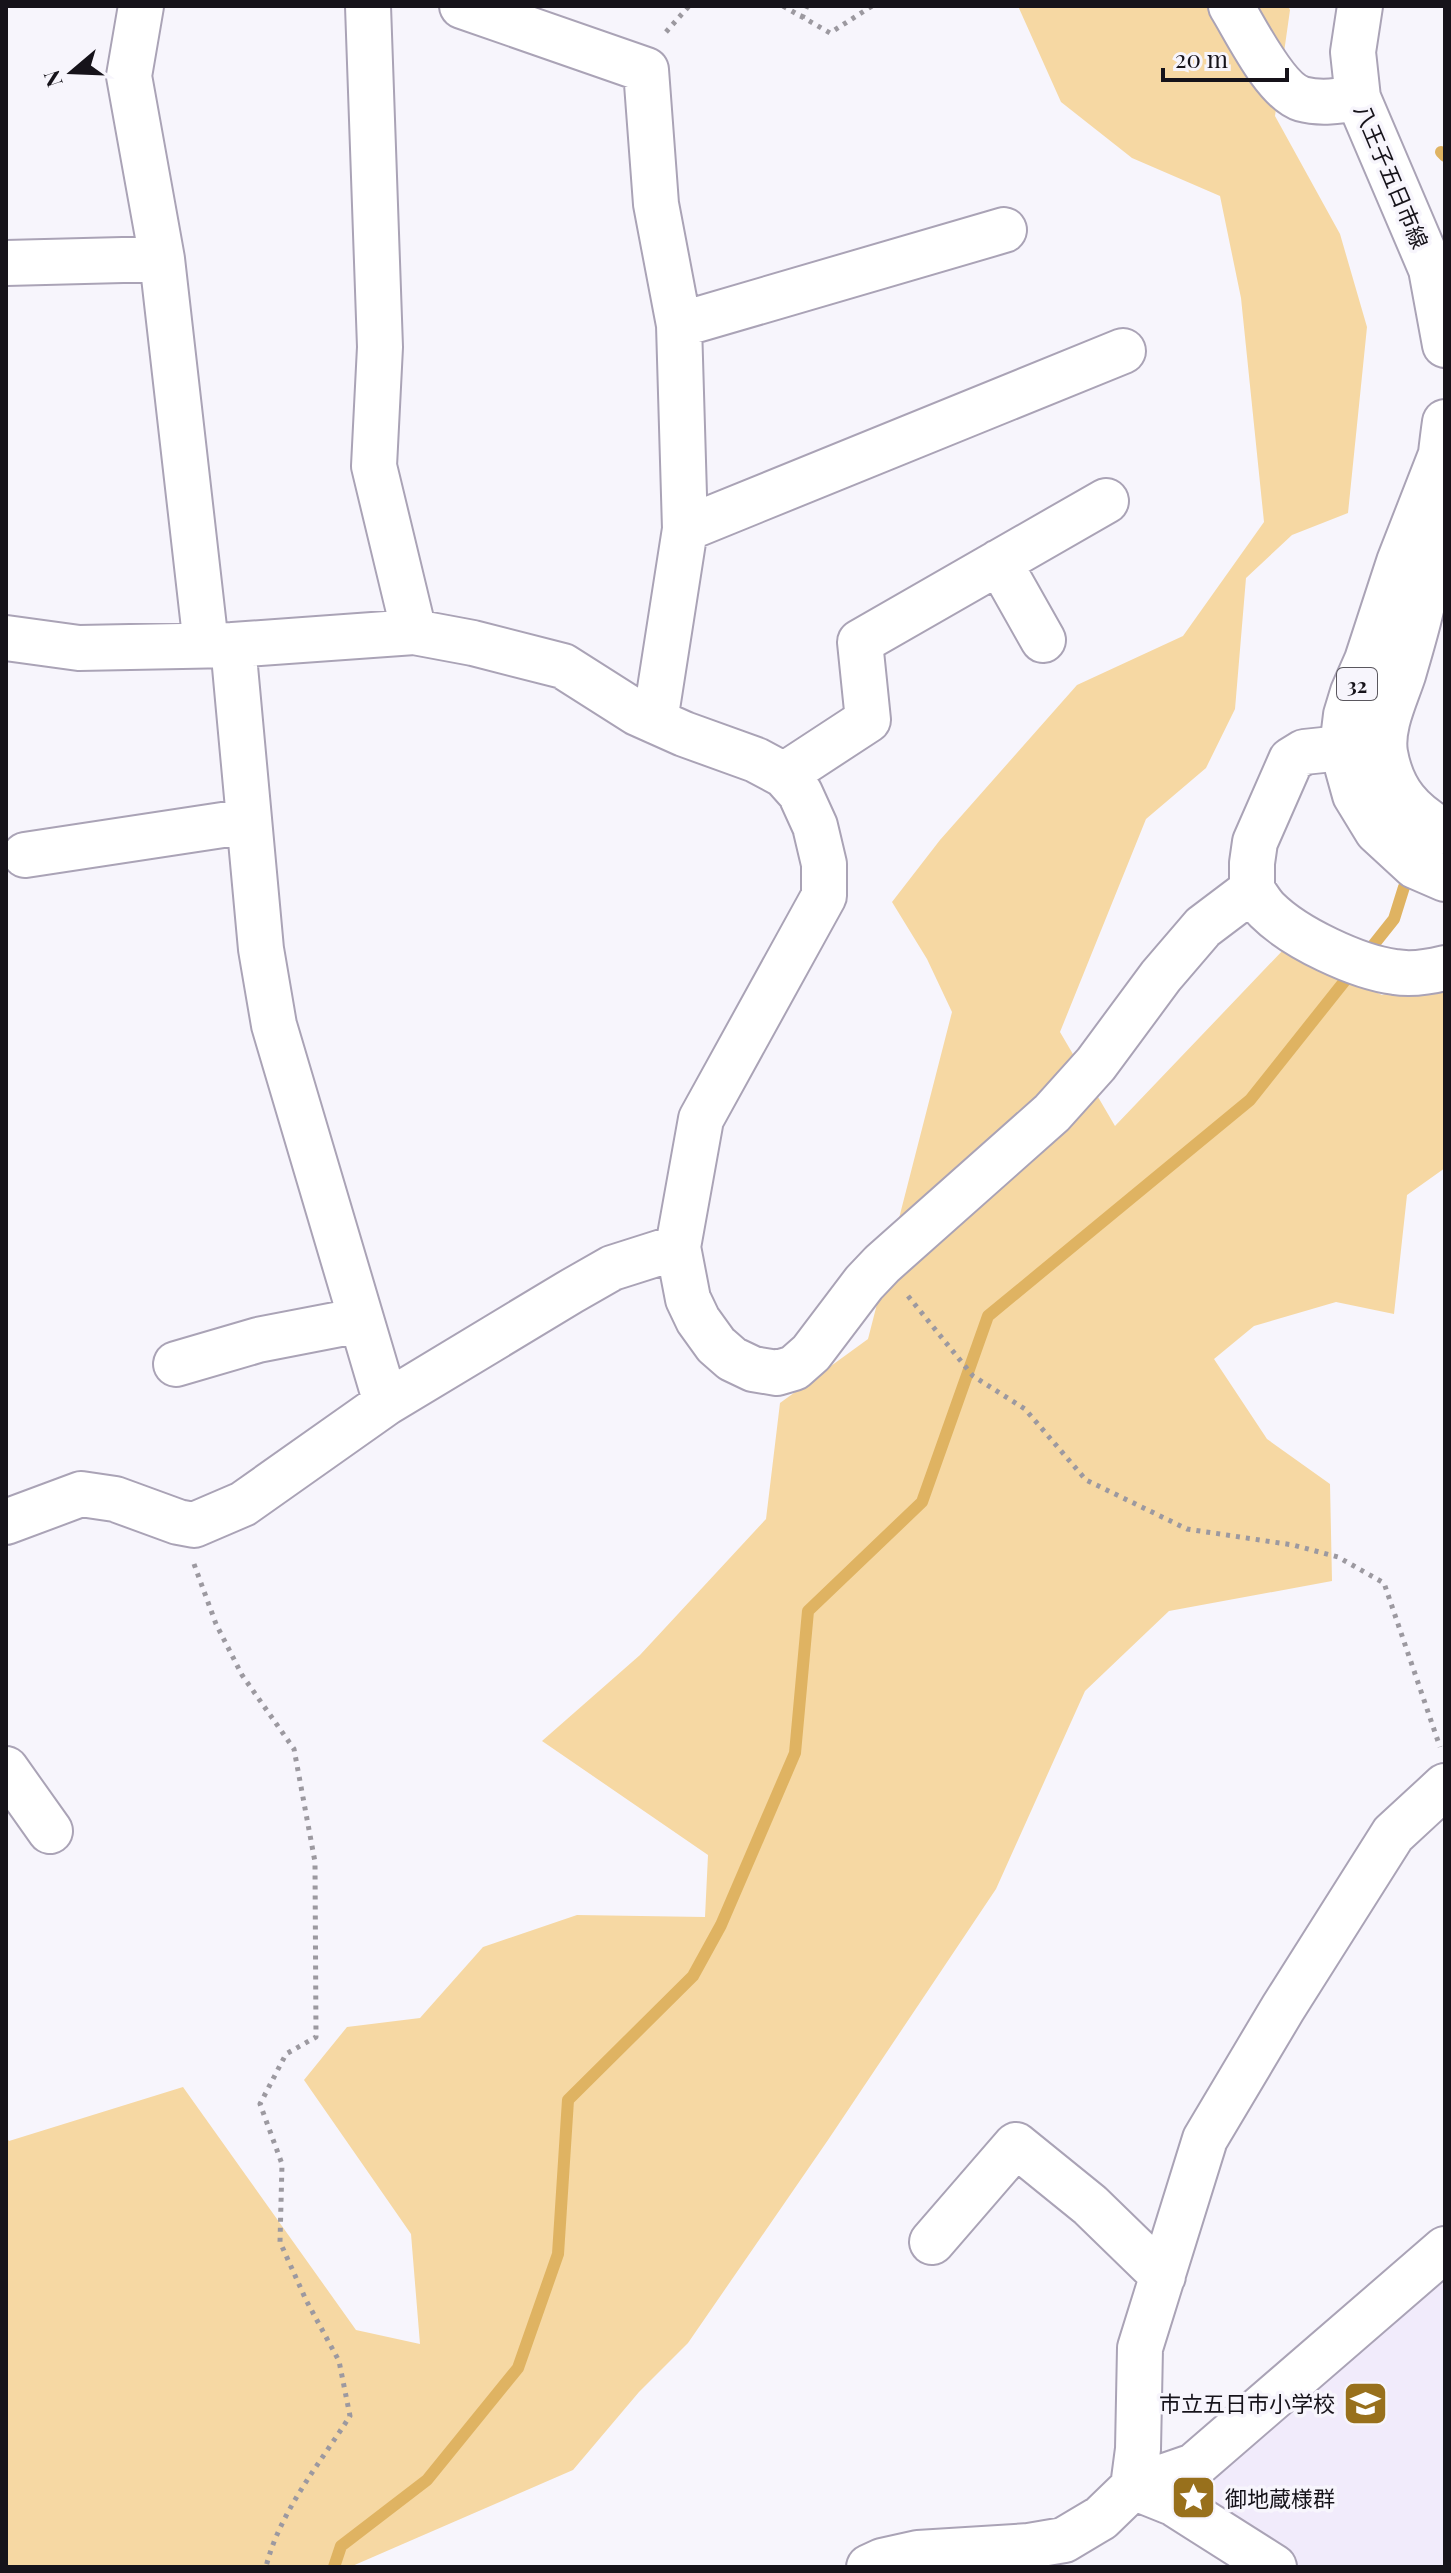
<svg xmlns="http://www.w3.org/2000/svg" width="1451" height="2573" viewBox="0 0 1451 2573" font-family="'Playfair Display','Noto Sans JP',serif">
  <rect width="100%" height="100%" fill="#f7f5fc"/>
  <path fill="#f1ebfb" d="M1445 2263V2567H1288L1211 2510 1201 2479Z"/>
  <path fill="#f6d8a3" d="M1018 6H1288L1290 10 1275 116 1340 234 1367 327 1348 513 1292 535 1246 578 1235 709 1206 768 1146 819 1060 1032 1115 1126 1285 948 1382 995 1445 977V1168L1407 1195 1394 1314 1336 1302 1254 1326 1214 1359 1267 1439 1330 1484 1332 1581 1169 1611 1085 1691 996 1889 828 2140 688 2343 639 2392 573 2470 350 2567H6V2137L9 2141 183 2087 356 2330 420 2344 411 2234 304 2080 347 2027 420 2018 483 1947 577 1915 705 1917 708 1855 542 1741 640 1655 766 1519 780 1403 868 1339 952 1012 927 959 892 902 940 840 1077 685 1183 636 1264 522 1241 298 1220 196 1132 158 1061 102Z"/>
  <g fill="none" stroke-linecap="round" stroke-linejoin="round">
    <path stroke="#dfb362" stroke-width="12" d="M1441 152 1445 156
      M334 2567 341 2546 427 2480 518 2368 558 2254 568 2100 693 1976 721 1925 795 1753 808 1611 922 1502 988 1316 1250 1100 1394 919 1404 887"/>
    <defs>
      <path id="minor" d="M141 6 129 76 162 259 206 645
        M368 6 380 347 374 466 414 632
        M462 6 646 70 656 204 679 325 685 529 655 721
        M1231 6C1246 30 1275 91 1302 99 1320 104 1340 101 1358 98
        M6 263 162 259
        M679 325 1004 230
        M685 529 1123 351
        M999 562 1043 640
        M6 638 79 648 233 645 414 632 473 643 563 666 637 713 684 734 756 760 784 775 800 793 815 826 824 864V896L701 1119 678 1247 688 1299 698 1320 716 1345 732 1359 753 1369 777 1373 794 1368 811 1353 864 1283 882 1264 1052 1113 1096 1064 1161 976 1203 927 1252 890V863L1255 842 1291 760 1304 752 1342 748 1380 749
        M233 645 261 949 274 1025 386 1403
        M784 775 868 720 860 642 1106 501
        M25 855 249 821
        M1252 890C1257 896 1261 904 1267 910 1295 938 1357 967 1395 972 1412 975 1429 972 1445 968
        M176 1364 258 1340 361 1320
        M6 1522 81 1494 115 1499 178 1522 194 1525 243 1504 386 1403 570 1292 612 1268 678 1247
        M6 1769 50 1831
        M932 2242 1016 2145 1090 2205 1163 2276
        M1133 2487 1194 2466 1445 2249
        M1133 2487 1173 2503 1274 2567
        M869 2567 882 2561 918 2553 1029 2546 1064 2540 1101 2518 1133 2487 1138 2449 1140 2348 1205 2139 1283 2008 1393 1834 1445 1786"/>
      <path id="major" d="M1360 6 1353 52 1358 98 1431 269 1445 345
        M1445 422C1438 470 1435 519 1429 568 1424 604 1413 641 1403 675 1395 699 1381 727 1385 753 1392 792 1411 813 1445 832
        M1440 457 1399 562 1367 660 1353 692 1346 715 1342 748 1355 795 1377 831 1415 866 1445 879"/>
    </defs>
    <use href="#minor" stroke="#aaa3b6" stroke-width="48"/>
    <use href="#major" stroke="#aaa3b6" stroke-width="48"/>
    <path stroke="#9c99a0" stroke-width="5" stroke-dasharray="4 6" stroke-linecap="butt" d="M783 6 830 33 872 6
      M802 18 807 6
      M666 32 689 6
      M908 1296 973 1376 1025 1409 1086 1480 1187 1529 1293 1545 1338 1557 1384 1583 1440 1747
      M194 1564 216 1624 242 1675 294 1749 315 1862 316 2037 286 2054 260 2104 282 2164 280 2242 306 2300 339 2361 350 2416C320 2463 279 2513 266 2567"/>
    <use href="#minor" stroke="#fff" stroke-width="44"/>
    <use href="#major" stroke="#fff" stroke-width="44"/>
  </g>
  <defs>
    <symbol id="school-square" viewBox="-11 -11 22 22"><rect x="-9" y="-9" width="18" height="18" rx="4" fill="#98701c" stroke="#f7f5fc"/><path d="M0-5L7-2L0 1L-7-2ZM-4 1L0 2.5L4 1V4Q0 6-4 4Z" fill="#fff"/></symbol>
    <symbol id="sight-square" viewBox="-11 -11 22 22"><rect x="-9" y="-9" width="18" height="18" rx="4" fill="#98701c" stroke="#f7f5fc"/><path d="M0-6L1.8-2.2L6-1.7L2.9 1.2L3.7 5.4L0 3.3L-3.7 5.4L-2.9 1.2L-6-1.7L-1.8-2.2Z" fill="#fff"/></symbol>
  </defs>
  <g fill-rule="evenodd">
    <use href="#school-square" x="1340" y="2378" width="51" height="51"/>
    <use href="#sight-square" x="1168" y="2472" width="51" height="51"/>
  </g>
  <g text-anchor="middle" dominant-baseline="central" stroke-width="7" stroke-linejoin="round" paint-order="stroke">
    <rect fill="#f7f5fc" stroke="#5a575e" stroke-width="2" x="1337" y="668" width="40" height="32" rx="6"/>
    <g font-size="20" font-weight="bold" fill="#16131a">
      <text x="1357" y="684">32</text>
    </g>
    <g font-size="22" fill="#16131a" stroke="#f7f5fc">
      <text transform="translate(1392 176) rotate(67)">八王子五日市線</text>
    </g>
    <g font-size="22" fill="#16131a" stroke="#f7f5fc" text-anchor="end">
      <text x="1335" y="2403">市立五日市小学校</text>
      <text x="1225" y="2498" text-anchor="start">御地蔵様群</text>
    </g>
  </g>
  <rect width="1451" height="2573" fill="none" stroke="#16131a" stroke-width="16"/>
  <g transform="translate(72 72) rotate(251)" stroke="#f7f5fc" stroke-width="6" paint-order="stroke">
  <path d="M0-6L14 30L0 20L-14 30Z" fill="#16131a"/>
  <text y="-12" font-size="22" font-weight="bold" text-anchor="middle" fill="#16131a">N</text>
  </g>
  <path d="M1163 68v12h124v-12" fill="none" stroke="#16131a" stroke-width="4"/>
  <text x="1175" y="68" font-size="24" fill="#16131a" stroke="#f7f5fc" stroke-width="6" paint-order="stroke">20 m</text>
</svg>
